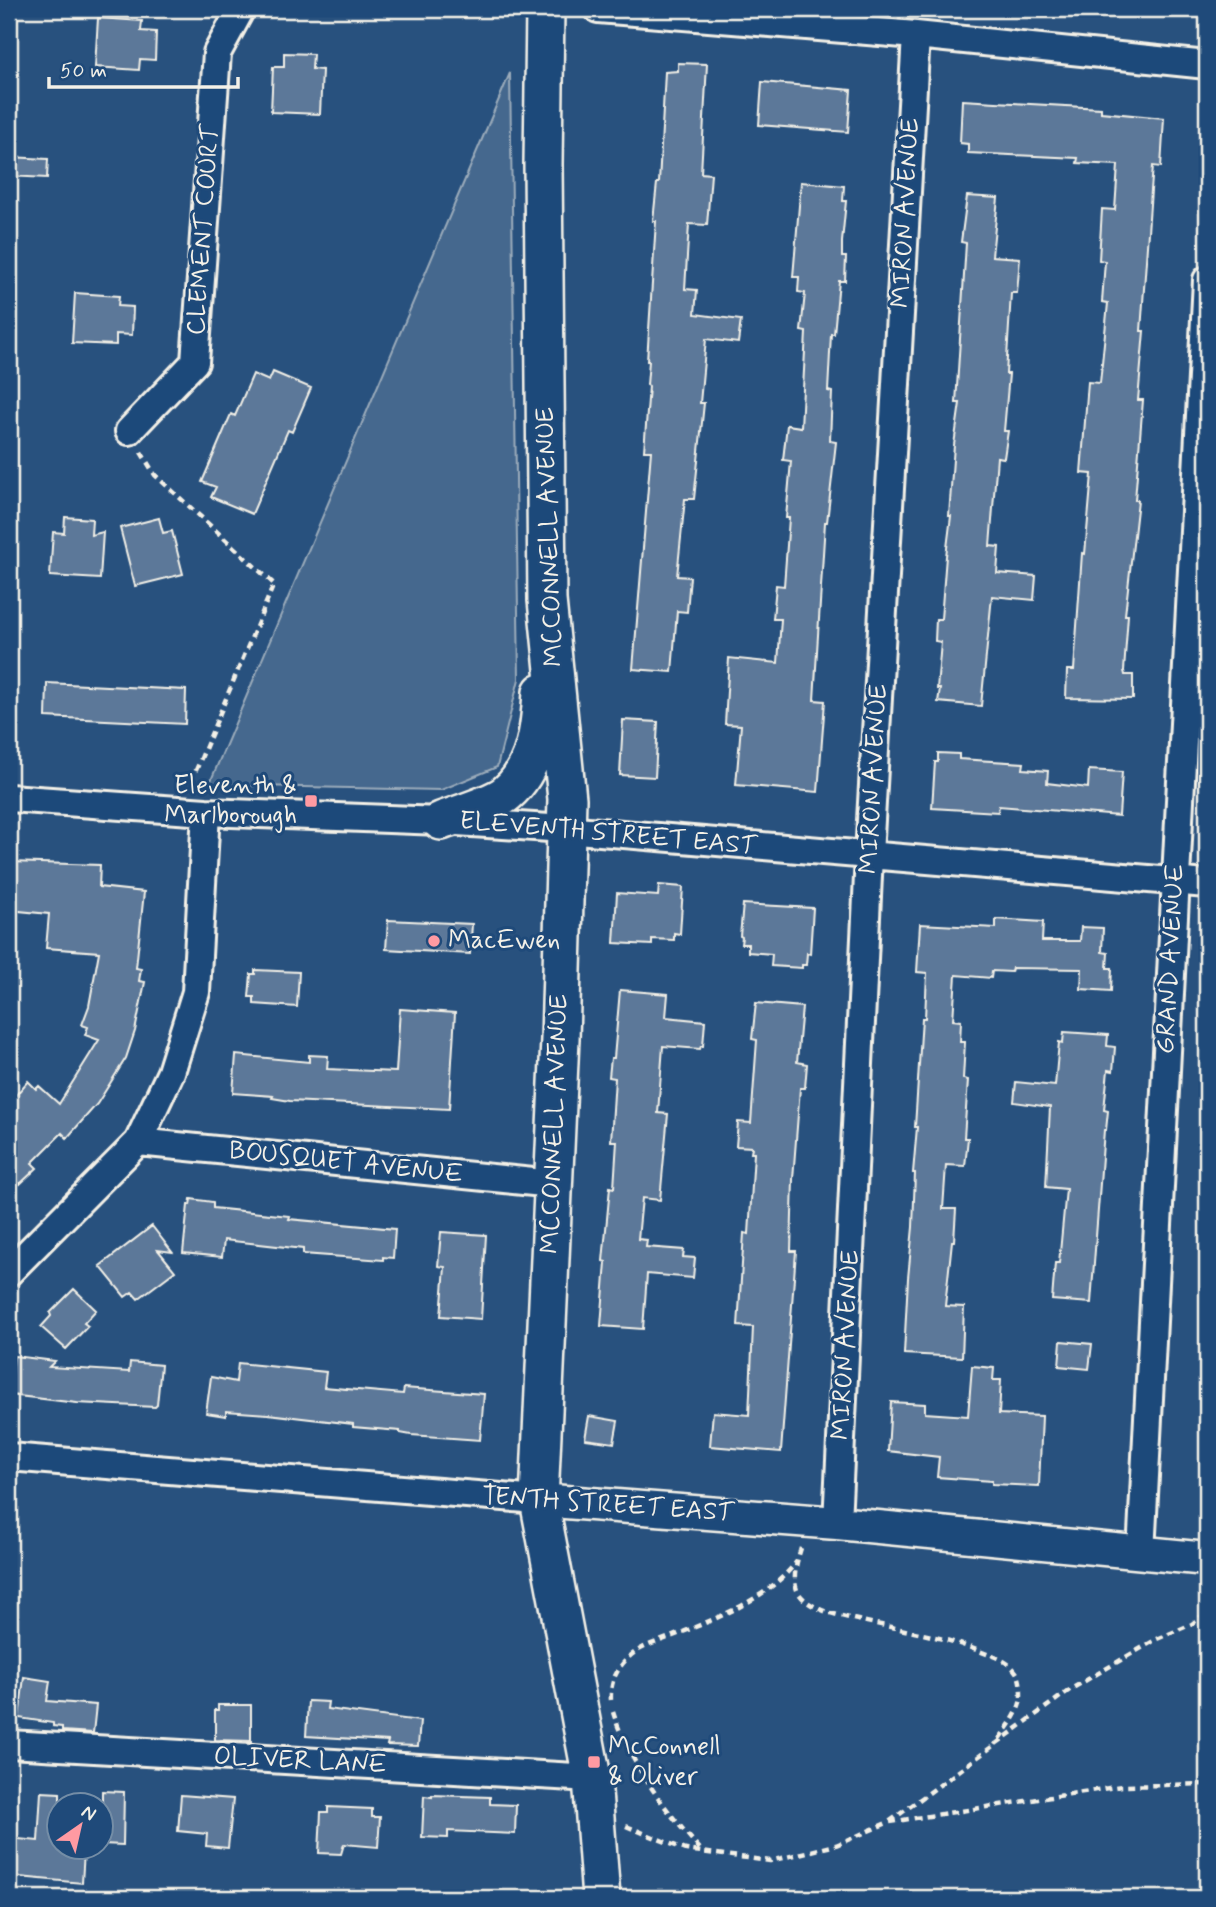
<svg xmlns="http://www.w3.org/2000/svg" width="1216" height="1907" viewBox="0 0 1216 1907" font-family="Mynerve,sans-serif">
  <rect width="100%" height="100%" fill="#28517e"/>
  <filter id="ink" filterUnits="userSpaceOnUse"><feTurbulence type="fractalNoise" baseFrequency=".0143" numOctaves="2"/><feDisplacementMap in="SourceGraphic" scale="14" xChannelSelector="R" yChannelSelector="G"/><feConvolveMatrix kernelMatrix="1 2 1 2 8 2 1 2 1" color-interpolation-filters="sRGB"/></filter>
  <g filter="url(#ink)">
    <path fill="#45688e" stroke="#9cacbb" stroke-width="2" d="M510 73 519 679 497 767 441 790 209 785Z"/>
    <path fill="#5b7899" stroke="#f4f1e8" stroke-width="2" d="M98 18 142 21 141 31 156 32 155 60 140 59 139 70 95 67Z
      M284 53 313 54 312 69 322 70 320 114 271 112 273 67H284Z
      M678 63 707 64 701 173 711 174 707 225 689 224 685 289 697 290 695 314 741 320 738 343 706 339 700 403H704L694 499H685L677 576 690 577 687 612 677 611 672 672 633 669 651 451H644L649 386 647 385 649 361H647L656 221H653L657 183H659L665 72 678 71Z
      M762 82 851 90 848 132 759 125Z
      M962 100 1101 108V112L1164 118 1161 167 1153 166 1151 190 1141 331H1144L1138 400H1143L1135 500H1138L1125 615H1128L1124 671 1125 675H1133V699L1066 698 1067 670H1074L1082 553 1085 554 1092 474 1081 473 1088 382 1100 383 1108 303 1102 302 1105 261 1099 260 1102 209 1115 210 1118 165 1077 163 1078 158 968 153V144L960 143Z
      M9 157 48 159 47 178 9 176Z
      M801 182 844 186 843 201H846L842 242V257H846L845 281H839L834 334H831L828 391 832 392 830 441 836 442 827 522H825L814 700 825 701 818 792 736 785 741 725 725 724 729 658 778 663 781 619H773L776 585 784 586 789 518H786L791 461 783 460 787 425 801 427 806 332 801 331 805 293 798 292 799 277H793Z
      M967 196 998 198 992 256 1020 258 1017 293H1011L1006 374H1009L1004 431H1008L1004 458 997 457 990 546 999 547 997 573 1036 576 1034 600 992 596 981 706 938 702 940 689H937L941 642 935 641 936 619H941L946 556 951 516H949L954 445 960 403H956L966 243 961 242Z
      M75 293 119 296 118 306 133 307 132 335 116 334V345L72 343Z
      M273 372 311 388 292 432 288 430 252 514 211 497 216 487 202 482 231 414 235 416 253 374 269 381Z
      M65 517 92 519 91 535 103 532 100 579 50 576 53 532 64 533Z
      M159 518 163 533 172 531 183 574 135 586 120 528Z
      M47 683 186 690 185 724 46 717Z
      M623 720 658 722 655 777 620 775Z
      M938 753 959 754V759L1024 763 1023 769 1048 771 1047 783 1088 788 1089 770 1122 772 1119 816 999 806 998 812 932 808 935 762H938Z
      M10 862 100 865 99 887 144 892 136 968 141 969 139 981 145 982 135 1031 126 1058 97 1104 67 1138 62 1133 32 1163 37 1168 20 1184 9 1173V1103L28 1081 36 1089 39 1086 59 1104 99 1040 85 1035 88 1027 82 1025 89 1006 99 952 46 948 49 914 9 910Z
      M659 885 683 887 680 934 674 933V940L652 939V945L614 943 617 893 658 896Z
      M743 904 813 908 810 954 807 953 806 965H802V968L771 966 772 954 748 952V944H741L742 937 740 936Z
      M996 919 1043 922 1042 941H1080L1081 927 1103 928 1102 952 1108 953 1107 968H1112L1111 991 1081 989 1082 969 1012 968 1011 972 992 971 991 978 956 975 953 1020 961 1021 960 1042H965L963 1079 968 1080 964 1138H968L965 1166 946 1165 943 1209H956L954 1241H952L945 1306 964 1307 962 1357 904 1354 908 1278 913 1227 915 1173H913L917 1127H915L922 1018H925L927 973 917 972 920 924 996 928Z
      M388 920 472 924 470 954 386 949Z
      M255 970 299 972 297 1007 254 1004V997H249L251 974H255Z
      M620 990 668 994 666 1017 705 1021 703 1046H701L700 1049 663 1046 658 1113 668 1114 660 1200 642 1198 638 1239 647 1240 646 1247 684 1250 683 1257 695 1258 693 1278 647 1274 643 1329 601 1326 606 1262 603 1261 610 1187 614 1188 617 1141H611L615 1078 609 1077 611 1058H614Z
      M756 1003 802 1007 797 1062 807 1064 805 1088H800L793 1179 791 1251H796L781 1452 710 1446 713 1412 749 1415 753 1327 738 1326 744 1233 749 1234 754 1153H751L752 1147 736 1146 738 1122 751 1123 757 1040 752 1039Z
      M400 1009 455 1013 449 1109 290 1101 272 1098 273 1096 233 1093 236 1055 309 1062V1055L328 1056 327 1069 396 1072Z
      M1064 1032 1108 1035 1107 1046 1115 1047 1113 1071 1108 1070 1104 1110 1108 1111 1106 1130H1104L1091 1303 1052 1300 1055 1263H1059L1066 1189 1046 1187 1050 1107 1014 1102 1016 1082 1055 1086 1059 1042 1063 1043Z
      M191 1199 213 1202V1208L290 1216 289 1219 395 1229 393 1258 383 1257V1260L303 1254V1249L224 1240 222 1257 183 1253 188 1205H190Z
      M152 1226 172 1252 158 1250 175 1271 138 1299 132 1292 125 1297 100 1266Z
      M441 1232 486 1235 481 1319 441 1316 445 1267 438 1266Z
      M74 1289 96 1310 84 1323 88 1326 66 1349 41 1327 51 1316 50 1313Z
      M1061 1341 1092 1344 1089 1369 1059 1366Z
      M14 1356 55 1361 49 1367 129 1372 130 1362 161 1365 157 1405 155 1407 77 1403 10 1395Z
      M238 1363 326 1372 324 1387 403 1394 404 1388 484 1394 480 1440 411 1435 400 1433V1431L353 1427V1424L268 1414 226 1411V1416L206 1413 211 1377 236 1382Z
      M972 1366 994 1368 993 1380H1001L999 1414 1042 1416 1039 1486 992 1484V1481L937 1477 939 1457 888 1451 891 1402 925 1404V1413L968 1416Z
      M589 1416 618 1421 614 1443 585 1439Z
      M24 1677 50 1681 47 1701 96 1705 93 1733 62 1731V1727L53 1726V1723L19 1718Z
      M308 1701 328 1702 327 1709 420 1721 418 1746 387 1745 388 1741 306 1736Z
      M218 1705H251V1741L215 1740V1710H218Z
      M102 1791 124 1792 123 1845 102 1844Z
      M41 1792 60 1793V1850L84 1851 82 1883 9 1876V1838L38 1841Z
      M181 1795 233 1799 228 1848 206 1846 207 1834 178 1831Z
      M432 1795 490 1797V1804L516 1805 515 1834 448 1831V1838L422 1837 424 1796 432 1797Z
      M328 1807 372 1809V1817H380L378 1847 344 1844 341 1854 319 1853 321 1812H328Z"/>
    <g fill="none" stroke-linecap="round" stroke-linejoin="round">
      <defs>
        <path id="minor" d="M598 9 916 35 1207 65
          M129 431 195 362 217 53 241 9
          M9 798 206 812 441 821 565 829 1207 884
          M138 1142 553 1184
          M9 1272 138 1142 171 1072 196 992 206 812
          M9 1457 539 1500
          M837 1523 869 855 916 35
          M1141 1553 1207 280
          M9 1744 592 1778"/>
        <path id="tertiary" d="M539 1500 837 1523 1207 1559"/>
        <path id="secondary" d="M545 9 543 164 547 600 567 799 560 1039 539 1500 592 1778 601 1898
          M441 821C457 815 496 803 507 793 536 768 540 728 542 692"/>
      </defs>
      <use href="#minor" stroke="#f4f1e8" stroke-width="32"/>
      <use href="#tertiary" stroke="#f4f1e8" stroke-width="37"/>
      <use href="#secondary" stroke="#f4f1e8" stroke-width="42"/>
      <path stroke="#f4f1e8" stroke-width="4.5" stroke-dasharray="7 5" stroke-linecap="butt" d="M141 452 155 475 274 584 189 787
        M801 1548C797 1561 792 1577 797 1590 802 1601 816 1608 827 1612 877 1627 929 1631 979 1651 992 1656 1008 1660 1016 1672 1021 1678 1021 1690 1021 1698 1019 1715 1004 1731 995 1745
        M611 1700C610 1683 616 1669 629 1657 641 1646 658 1642 673 1636 715 1619 769 1599 797 1561
        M613 1712C628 1761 667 1813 702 1851
        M890 1822 1122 1786 1207 1784
        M626 1826 686 1850 770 1861 836 1845 889 1822 1071 1689 1157 1639 1192 1624 1207 1612"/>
      <use href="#minor" stroke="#1f4a7a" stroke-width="26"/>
      <use href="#tertiary" stroke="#1f4a7a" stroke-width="32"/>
      <use href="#secondary" stroke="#1f4a7a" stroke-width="37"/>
    </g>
  </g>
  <g fill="#ff9aa2" stroke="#1f4a7a" stroke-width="2.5">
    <rect x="304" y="794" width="14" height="14" rx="3.5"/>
    <circle cx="434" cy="941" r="7"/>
    <rect x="587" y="1755" width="14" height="14" rx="3.5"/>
  </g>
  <g text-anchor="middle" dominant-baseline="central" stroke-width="6" stroke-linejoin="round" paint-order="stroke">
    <g font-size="26" fill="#f4f1e8" stroke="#1f4a7a">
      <text transform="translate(906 213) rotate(-87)">MIRON AVENUE</text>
      <text transform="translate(204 230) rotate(-86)">CLEMENT COURT</text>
      <text transform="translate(550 537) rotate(-92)">MCCONNELL AVENUE</text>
      <text transform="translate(874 779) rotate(-87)">MIRON AVENUE</text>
      <text transform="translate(608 834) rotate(5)">ELEVENTH STREET EAST</text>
      <text transform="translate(1171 959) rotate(-87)">GRAND AVENUE</text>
      <text transform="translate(555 1124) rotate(-88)">MCCONNELL AVENUE</text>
      <text transform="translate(346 1163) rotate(6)">BOUSQUET AVENUE</text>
      <text transform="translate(846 1345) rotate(-87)">MIRON AVENUE</text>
      <text transform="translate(608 1505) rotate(4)">TENTH STREET EAST</text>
      <text transform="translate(300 1761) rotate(3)">OLIVER LANE</text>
    </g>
    <g font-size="26" fill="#f4f1e8" stroke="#1f4a7a" text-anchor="start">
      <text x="297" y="786" text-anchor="end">Eleventh &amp;<tspan x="297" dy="30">Marlborough</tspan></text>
      <text x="448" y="941">MacEwen</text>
      <text x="608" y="1747">McConnell<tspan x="608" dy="30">&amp; Oliver</tspan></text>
    </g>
  </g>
  <rect width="1216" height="1907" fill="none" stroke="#1f4a7a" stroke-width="35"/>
  <rect x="18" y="18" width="1181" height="1872" fill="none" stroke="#f4f1e8" stroke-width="2.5" filter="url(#ink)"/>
  <g transform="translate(80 1826) rotate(34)"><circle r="33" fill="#1f4a7a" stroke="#748da6" stroke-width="2"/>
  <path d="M0-5L12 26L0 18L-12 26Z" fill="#ff9aa2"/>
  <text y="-10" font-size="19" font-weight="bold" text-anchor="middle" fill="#f4f1e8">N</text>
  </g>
  <path d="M49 77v10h189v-10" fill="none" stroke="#f4f1e8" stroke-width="3.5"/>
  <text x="60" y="77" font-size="21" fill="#f4f1e8" stroke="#1f4a7a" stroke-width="5" paint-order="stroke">50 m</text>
</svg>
